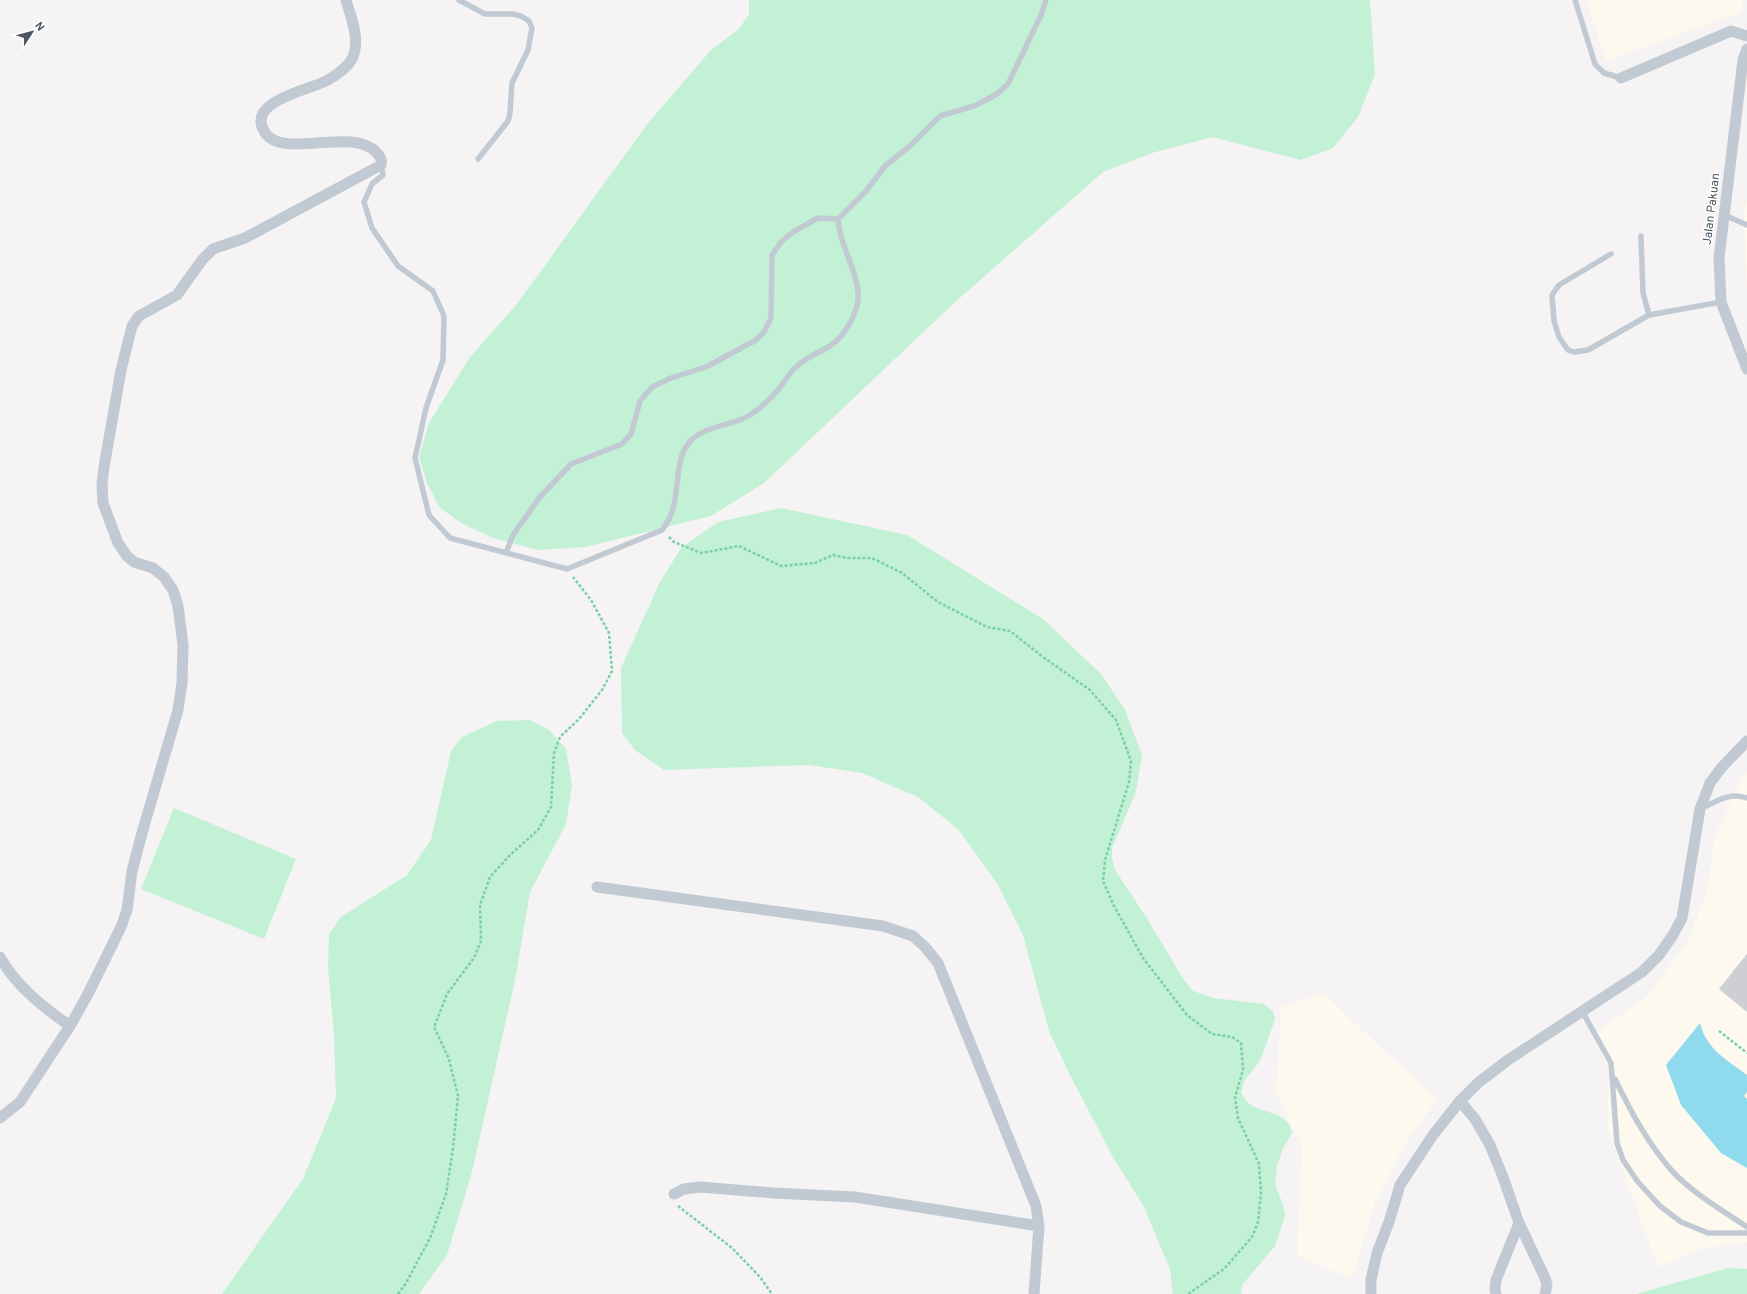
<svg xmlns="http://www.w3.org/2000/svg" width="1747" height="1294" viewBox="0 0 1747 1294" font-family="Overpass,sans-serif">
  <rect width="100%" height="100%" fill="#f5f3f3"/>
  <path fill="#fdf9ef" d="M1586 0H1744L1741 12 1606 61Z
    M1747 199V295L1744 212Z
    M1747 773V1242L1703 1248 1658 1267 1608 1130V1070L1593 1034 1649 995 1687 941 1706 896 1715 835 1742 778Z
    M1323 993 1437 1100 1403 1147 1374 1205 1352 1279 1297 1255 1302 1147 1276 1093 1281 1007Z"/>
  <path fill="#c3f1d5" d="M749 0H1370L1375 74 1358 117 1333 148 1301 160 1212 137 1152 153 1103 172 954 303 764 483 711 516 585 547 538 550 493 538 461 523 439 507 427 483 419 457 429 423 470 357 517 304 648 123 711 50 739 29 749 14Z
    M781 508 907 535 1043 619 1102 675 1125 710 1142 755 1136 792 1112 848V859L1115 870 1146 917 1184 980 1193 991 1214 998 1264 1004 1273 1011 1275 1019 1260 1061 1244 1081 1241 1093C1244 1097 1247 1103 1251 1105 1268 1115 1287 1111 1292 1133L1283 1148 1277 1166 1275 1184 1283 1205 1285 1216 1275 1246 1242 1285 1241 1294H1173L1170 1269 1143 1205 1114 1159 1072 1079 1049 1031 1023 935 997 883 958 829 918 797 862 773 809 765 664 770 635 750 622 733 621 668 660 582 681 548 718 522Z
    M530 720 549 730 566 749 572 785 566 824 530 892 515 980 472 1172 447 1255 419 1294H222L303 1179 336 1098 334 1034 328 968 329 934 341 917 407 875 431 840 451 751 462 737 497 721Z
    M174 808 296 859 264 939 141 889Z
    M1728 1268 1747 1269V1294H1636Z"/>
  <path fill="#90daee" d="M1700 1023C1706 1049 1727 1060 1747 1075V1092L1744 1096 1747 1099V1168L1721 1153 1681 1105 1666 1065Z"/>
  <path fill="#cdcfd5" d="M1747 954V1012L1719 989Z"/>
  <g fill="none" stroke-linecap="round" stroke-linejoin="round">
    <path stroke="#7ad0a6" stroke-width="2.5" stroke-dasharray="3 2" stroke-linecap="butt" d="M669 537 674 542 701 553 739 546 781 566 815 563 833 555 847 558H872L902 573 938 602 987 627 1010 631 1043 657 1090 690 1116 720 1131 761 1129 782 1105 860 1103 881 1114 906 1143 958 1187 1015 1212 1034 1232 1037 1241 1043 1243 1070 1235 1097 1238 1118 1259 1164 1261 1193 1258 1222 1252 1237 1224 1269 1188 1294
      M1719 1031 1747 1053
      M678 1206 732 1248 760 1277 772 1294
      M398 1294 406 1283 430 1238 446 1194 453 1148 458 1096 449 1059 434 1027 447 994 474 958 481 941 480 905 490 877 510 855 538 830 551 807 554 753 560 737 579 719 602 690 612 671 609 633 591 600 573 577"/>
    <path stroke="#c1cad2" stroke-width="5.5" d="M459 0 485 14H513L521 16 529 21 532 28 528 50 512 83 510 113 508 121 478 159
      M1575 0 1595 64 1604 73 1621 78
      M381 165 383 175 372 184 364 202 372 228 398 266 433 291 444 316 443 360 426 408 415 458 429 515 450 538 567 569 662 530C684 504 671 466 688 444 702 425 731 427 750 415 762 407 773 397 781 386 786 380 790 372 796 367 806 357 818 353 830 346 845 336 860 311 858 292 856 267 839 244 838 219L866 191 885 166 911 145 940 116 974 106 997 94 1008 84 1041 15 1046 0
      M1724 215 1747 225
      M1641 236 1643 293 1649 315
      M1611 254 1559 285 1552 295 1554 321 1559 337 1568 350 1574 352 1588 350 1649 315 1721 302
      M506 553 513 535 540 497 571 464 622 444 631 434 640 401 652 387 671 378 706 367 756 340 764 332 771 318 772 255 781 242 793 232 818 218 838 219
      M1701 809C1716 801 1730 792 1747 798
      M1582 1011 1611 1063 1617 1143 1623 1160 1638 1182 1660 1206 1681 1222 1708 1233H1747
      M1615 1079C1631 1112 1648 1144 1673 1172 1694 1194 1722 1210 1747 1227"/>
    <path stroke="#c1cad2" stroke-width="11" d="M1747 49 1743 60 1719 258 1721 302 1747 369
      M1621 78 1731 31 1747 36
      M597 887 883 926 913 936 925 947 938 963 1036 1206 1039 1226 1034 1294
      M0 957C16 986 43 1007 70 1026
      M1460 1101 1475 1119 1490 1145 1503 1177 1519 1223 1545 1278 1547 1285 1545 1294
      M0 1118 20 1102 70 1026 88 994 121 927 127 910 132 871 142 833 178 710 182 683 183 645 178 606 173 590 164 577 153 568 134 562 127 556 118 543 103 503 102 484 104 467 121 370 132 326 139 316 177 295 202 260 213 249 245 238 381 165C382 159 380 156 376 152 351 126 280 161 264 131 247 101 309 90 326 81 335 76 347 68 352 59 361 41 351 17 346 0
      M674 1194 684 1189 700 1187 773 1193 855 1197 1039 1226
      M1371 1294V1280L1377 1253 1389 1222 1400 1185 1433 1135 1460 1101 1479 1082 1508 1060 1642 972 1659 955 1673 935 1682 918 1700 809 1710 783 1722 767 1747 741
      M1496 1294 1495 1289 1496 1280 1519 1223"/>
  </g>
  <g text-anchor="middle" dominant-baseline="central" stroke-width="3" stroke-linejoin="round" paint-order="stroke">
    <g font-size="12" fill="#4a5661" stroke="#fff">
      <text transform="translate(1712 209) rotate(-83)">Jalan Pakuan</text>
    </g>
  </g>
  <g transform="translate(32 32) rotate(54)" stroke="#ffffff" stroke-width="3" paint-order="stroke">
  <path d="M0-3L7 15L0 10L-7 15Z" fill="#4a5661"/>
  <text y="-6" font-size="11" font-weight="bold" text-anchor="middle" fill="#4a5661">N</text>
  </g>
</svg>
